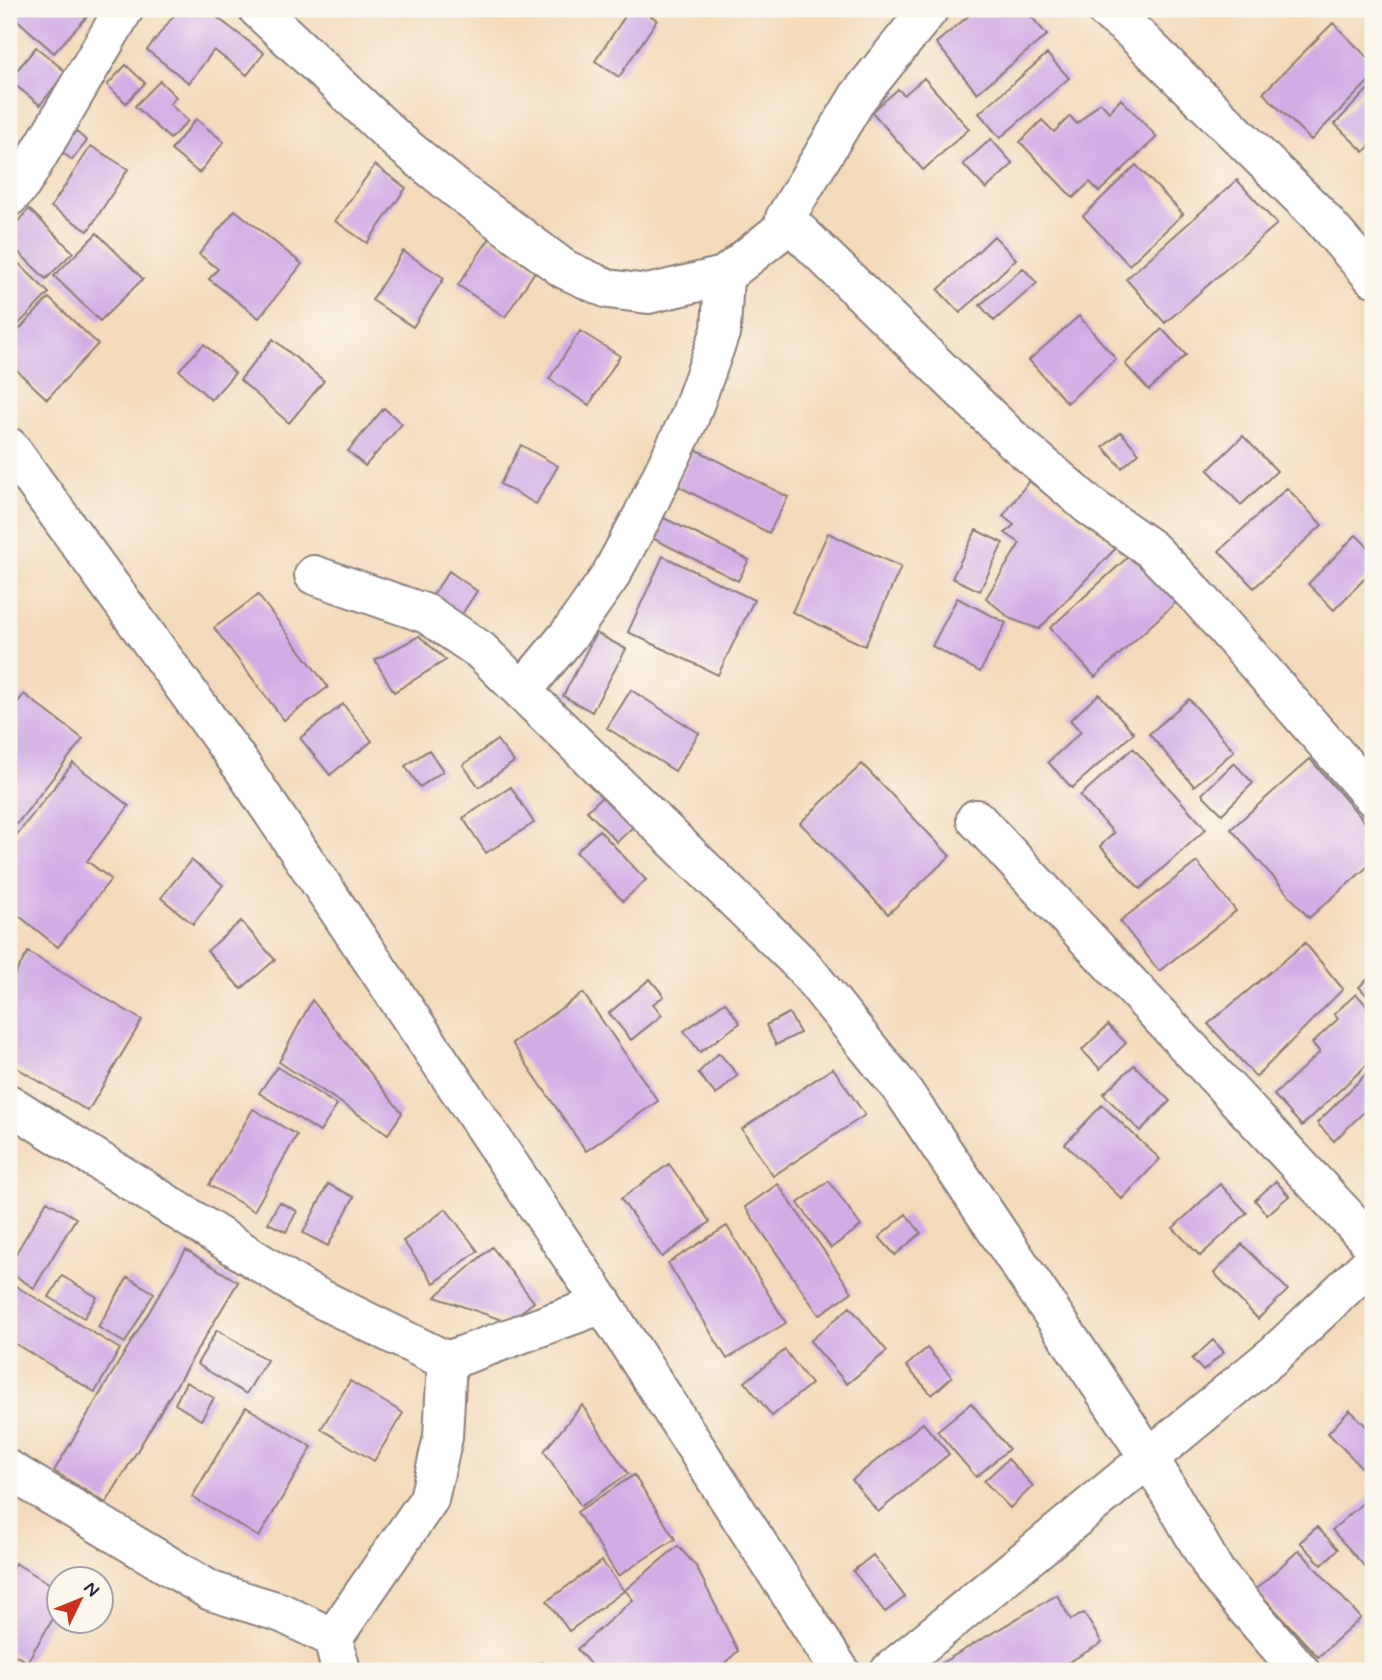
<svg xmlns="http://www.w3.org/2000/svg" width="1382" height="1680" viewBox="0 0 1382 1680" font-family="Mynerve,sans-serif">
  <rect width="100%" height="100%" fill="#fbf7ec"/>
  <filter id="ink" filterUnits="userSpaceOnUse"><feTurbulence type="fractalNoise" baseFrequency=".0143" numOctaves="2"/><feDisplacementMap in="SourceGraphic" scale="14" xChannelSelector="R" yChannelSelector="G"/><feConvolveMatrix kernelMatrix="1 2 1 2 8 2 1 2 1" color-interpolation-filters="sRGB"/></filter>
  <filter id="wash" filterUnits="userSpaceOnUse"><feTurbulence type="fractalNoise" baseFrequency=".00686" numOctaves="4" result="noise"/><feDisplacementMap in="SourceGraphic" scale="28" xChannelSelector="R" yChannelSelector="G"/><feGaussianBlur stdDeviation="1.57" result="paint"/><feColorMatrix in="noise" values="0 0 0 0 0 0 0 0 0 0 0 0 0 0 0 0 0 1.4 0 .05"/><feComposite in="paint" operator="in"/></filter>
  <g filter="url(#wash)">
    <rect width="100%" height="100%" fill="#f3daba"/>
    <g id="blocks">
      <path fill="#d1ade6" d="M9 9H90L92 11 54 53 14 17 9 23Z
        M179 9H206L264 53 247 75 214 50 189 83 147 50Z
        M630 9H640L657 20 619 77 595 61Z
        M977 9H1025L1047 35 977 93 936 43Z
        M1333 23 1373 63V77L1311 140 1263 93Z
        M36 47 66 72 40 105 9 80Z
        M1047 54 1069 78 1000 138 979 113Z
        M126 65 145 83 126 103 107 85Z
        M924 78 969 129 923 170 872 112 898 89 904 95Z
        M160 81 176 97 170 104 188 121 170 139 135 106Z
        M1373 84V142L1364 152 1335 124Z
        M1121 99 1157 137 1099 192 1090 182 1073 198 1020 142 1042 120 1054 132 1070 116 1077 124 1100 102 1109 112Z
        M196 119 224 142 199 173 171 150Z
        M73 129 87 141 72 160 58 149Z
        M991 139 1013 164 986 189 963 164Z
        M91 146 128 169 88 231 51 207Z
        M375 165 406 188 367 243 335 221Z
        M1136 165 1183 214 1129 265 1083 216Z
        M1237 180 1277 224 1165 323 1126 279Z
        M29 209 73 252 46 279 9 243V231Z
        M235 210 302 264 259 318 209 279 218 269 199 254Z
        M97 233 143 279 100 321 54 276Z
        M994 236 1016 259 960 313 938 290Z
        M490 238 536 270 505 317 458 285Z
        M403 251 444 278 413 327 372 300Z
        M9 254 49 293 9 334Z
        M1023 268 1037 283 994 321 980 305Z
        M49 298 98 344 47 399 9 363V340Z
        M1079 316 1116 359 1067 403 1029 360Z
        M1162 329 1186 355 1149 390 1125 364Z
        M580 331 620 356 589 405 549 379Z
        M273 339 324 381 289 423 240 380Z
        M204 344 235 373 211 400 179 370Z
        M384 408 402 424 365 466 348 451Z
        M1121 432 1139 453 1122 468 1103 447Z
        M1243 436 1277 471 1241 505 1208 470Z
        M521 445 558 466 536 504 500 484Z
        M695 449 788 497 769 533 676 485Z
        M1029 481 1116 548 1039 629 1011 619 986 598 1020 543 1005 533 1014 525 1003 516Z
        M1287 488 1322 525 1254 588 1219 551Z
        M660 516 749 560 738 581 650 537Z
        M976 530 1003 543 980 591 952 578Z
        M828 533 901 567 865 646 792 612Z
        M1356 535 1373 552V570L1334 610 1308 584Z
        M1138 548 1183 596 1095 677 1050 628Z
        M663 556 754 600 718 675 628 632Z
        M449 571 477 591 460 617 432 596Z
        M258 595 328 687 284 720 214 628Z
        M957 598 1006 623 980 672 932 646Z
        M596 633 626 649 592 712 563 696Z
        M419 636 446 660 394 692 375 660Z
        M631 690 699 733 675 771 607 728Z
        M24 694 83 739 9 834V714Z
        M1099 694 1134 733 1072 788 1048 762 1081 732 1070 720Z
        M1189 699 1234 751 1194 786 1149 734Z
        M343 704 372 741 330 775 300 738Z
        M497 740 514 762 479 787 463 765Z
        M1133 748 1206 829 1140 889 1100 846 1114 833 1080 796Z
        M429 750 443 771 420 787 405 766Z
        M1310 759 1373 831V862L1309 918 1231 829Z
        M73 763 129 806 87 861 111 879 58 947 9 908V845Z
        M1234 763 1253 783 1222 814 1202 794Z
        M862 764 950 856 888 914 800 823Z
        M511 787 534 823 486 853 463 818Z
        M605 794 635 825 617 842 587 811Z
        M599 830 646 880 623 901 576 852Z
        M191 860 223 885 193 924 161 898Z
        M1197 862 1236 911 1159 971 1120 921Z
        M241 921 275 960 241 989 207 951Z
        M1305 943 1343 989 1256 1077 1208 1024Z
        M28 952 142 1020 88 1111 9 1063V984Z
        M1373 974V1002L1359 987Z
        M650 979 664 996 653 1004 662 1015 631 1040 609 1013Z
        M583 993 658 1101 586 1151 512 1043Z
        M1356 994 1373 1012V1059L1302 1126 1274 1095 1320 1052 1312 1043 1338 1019 1334 1014Z
        M312 1000 402 1113 388 1134 279 1062Z
        M725 1002 740 1023 700 1052 684 1031Z
        M789 1013 800 1033 776 1045 766 1025Z
        M1108 1025 1126 1043 1100 1069 1082 1050Z
        M719 1053 738 1075 716 1095 698 1073Z
        M1134 1065 1170 1101 1140 1131 1103 1094Z
        M277 1067 337 1105 320 1132 259 1093Z
        M1373 1067V1114L1368 1108 1334 1141 1317 1123Z
        M833 1068 865 1115 773 1176 742 1129Z
        M1102 1105 1160 1159 1122 1199 1065 1144Z
        M253 1109 297 1135 254 1211 209 1185Z
        M669 1164 710 1222 662 1257 621 1199Z
        M829 1181 861 1226 831 1248 798 1203Z
        M1276 1181 1289 1196 1267 1215 1255 1200Z
        M328 1184 354 1197 328 1246 303 1233Z
        M778 1184 852 1292 819 1315 745 1207Z
        M1220 1184 1247 1213 1200 1256 1173 1228Z
        M47 1201 76 1218 34 1288 9 1272V1265Z
        M279 1202 297 1211 286 1232 268 1223Z
        M446 1209 478 1251 434 1283 403 1241Z
        M906 1214 921 1233 895 1255 879 1237Z
        M727 1226 786 1323 727 1359 668 1263Z
        M1242 1244 1288 1290 1258 1319 1214 1273Z
        M492 1247 534 1302 508 1322 435 1297Z
        M186 1250 238 1282 106 1503 54 1471Z
        M62 1276 97 1297 84 1318 49 1297Z
        M128 1277 154 1293 125 1343 98 1327Z
        M9 1282 120 1349 95 1392 9 1340Z
        M850 1307 887 1351 847 1384 810 1341Z
        M217 1330 267 1360 246 1394 197 1364Z
        M1213 1340 1224 1352 1203 1371 1192 1359Z
        M927 1348 952 1377 932 1395 906 1366Z
        M785 1350 811 1384 772 1416 745 1382Z
        M350 1381 403 1413 374 1461 321 1429Z
        M186 1382 214 1398 201 1420 175 1404Z
        M971 1403 1009 1449 976 1477 937 1431Z
        M582 1405 628 1474 581 1506 544 1451Z
        M246 1407 312 1447 259 1537 192 1497Z
        M1350 1410 1371 1431 1373 1428V1479L1328 1433Z
        M923 1423 949 1454 878 1512 852 1480Z
        M1008 1459 1033 1486 1010 1508 984 1481Z
        M634 1475 675 1539 618 1576 577 1512Z
        M1373 1494V1576L1332 1530Z
        M1317 1527 1338 1549 1322 1565 1300 1542Z
        M678 1546 696 1566 738 1651 716 1671H596L577 1649 633 1600 625 1590Z
        M1299 1550 1361 1618 1318 1657 1256 1589Z
        M873 1555 905 1597 885 1612 853 1571Z
        M602 1561 624 1591 569 1631 547 1601Z
        M15 1563 60 1590V1607L27 1662 9 1651V1573Z
        M1057 1595 1071 1620 1084 1613 1102 1643 1053 1671H928Z
        M541 1662 554 1671H534Z"/>
    </g>
  </g>
  <g filter="url(#ink)">
    <use href="#blocks" fill-opacity="0" stroke="#8a7e7a" stroke-width="2"/>
    <g fill="none" stroke-linecap="round" stroke-linejoin="round">
      <defs>
        <path id="street" d="M258 9 399 142 458 190 564 269 608 289 648 294 724 276 784 228 785 218 858 97 929 9
          M1105 9 1129 28 1317 213 1373 277
          M9 197 22 183 124 9
          M785 218 1011 438 1091 507 1151 549 1198 597 1373 797
          M314 575 427 614 480 650 803 966 903 1091 1150 1459 1216 1573 1300 1671
          M523 690 571 632 609 578 642 517 689 419 721 330 724 276
          M976 819 1373 1245
          M9 1104 305 1291 447 1361 603 1304
          M9 1470 211 1591 282 1613 333 1638 429 1499 443 1437 447 1361
          M333 1638 341 1671
          M890 1671 1275 1354 1373 1261"/>
        <path id="secondary" d="M9 447 241 765 603 1304 840 1671"/>
      </defs>
      <use href="#street" stroke="#8a7e7a" stroke-width="42"/>
      <use href="#secondary" stroke="#8a7e7a" stroke-width="42"/>
      <use href="#street" stroke="#fff" stroke-width="38"/>
      <use href="#secondary" stroke="#fff" stroke-width="38"/>
    </g>
  </g>
  <rect width="1382" height="1680" fill="none" stroke="#fbf7ec" stroke-width="35"/>
  <g transform="translate(80 1600) rotate(47)"><circle r="33" fill="#fbf7ec" stroke="#a4a2a5" stroke-width="2"/>
  <path d="M0-5L12 26L0 18L-12 26Z" fill="#c8321e"/>
  <text y="-10" font-size="19" font-weight="bold" text-anchor="middle" fill="#22223b">N</text>
  </g>
</svg>
